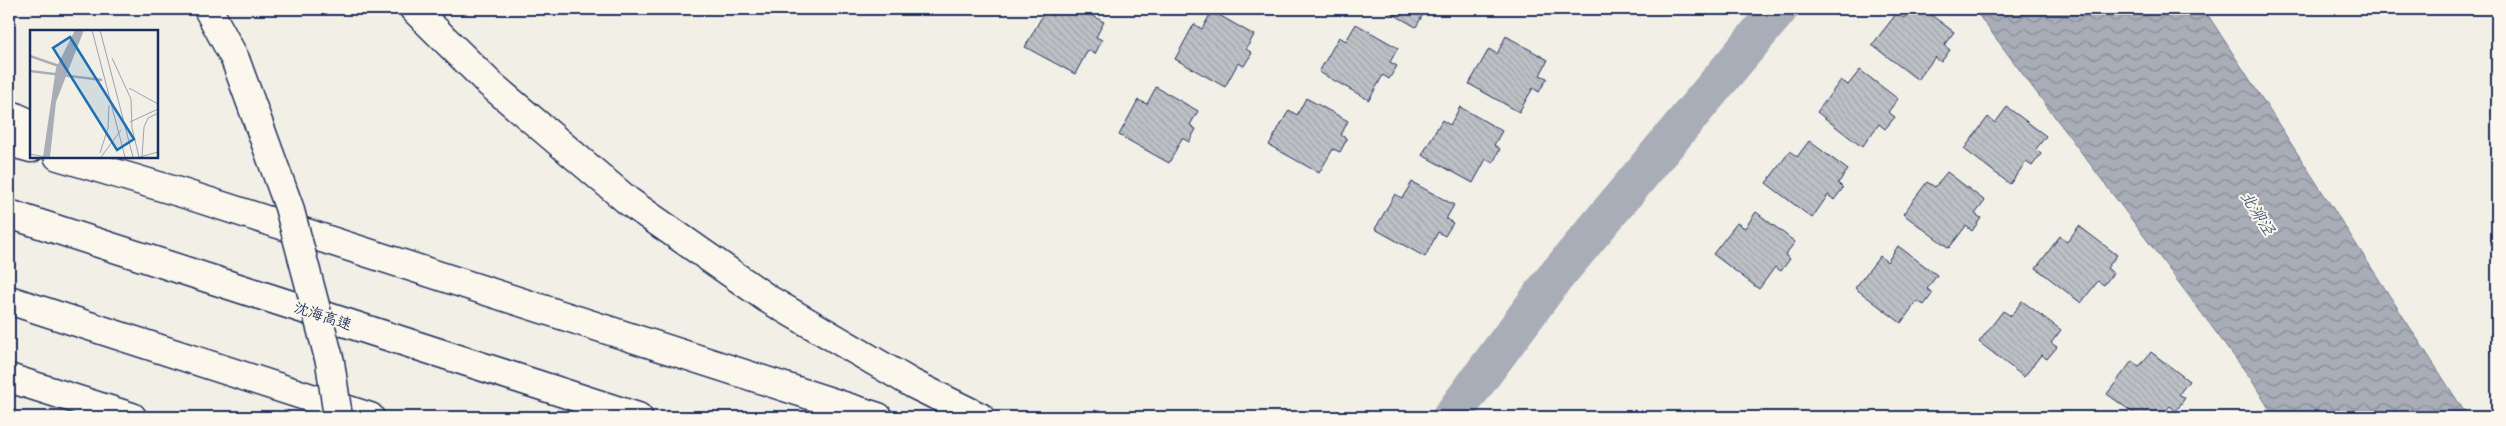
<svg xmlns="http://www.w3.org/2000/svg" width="2506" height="426" viewBox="0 0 2506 426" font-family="Sriracha,'LXGW WenKai TC',sans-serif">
  <defs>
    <pattern id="water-waves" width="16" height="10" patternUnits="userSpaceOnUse" patternTransform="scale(1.25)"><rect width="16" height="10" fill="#a9adb7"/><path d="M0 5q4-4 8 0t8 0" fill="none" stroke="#898d98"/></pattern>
    <pattern id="building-back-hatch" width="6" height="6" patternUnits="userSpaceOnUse" patternTransform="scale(1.25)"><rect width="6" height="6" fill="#bdc0c4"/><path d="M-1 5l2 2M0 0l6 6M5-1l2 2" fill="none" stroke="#a2a5ab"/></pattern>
  </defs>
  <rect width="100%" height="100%" fill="#f2efe6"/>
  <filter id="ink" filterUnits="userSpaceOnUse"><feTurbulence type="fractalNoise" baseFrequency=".02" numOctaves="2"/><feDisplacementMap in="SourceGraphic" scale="10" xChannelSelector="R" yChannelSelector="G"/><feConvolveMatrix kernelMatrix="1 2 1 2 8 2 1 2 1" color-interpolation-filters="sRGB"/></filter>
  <g filter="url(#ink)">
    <path fill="url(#water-waves)" stroke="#707b93" d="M1974 9H2204L2468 417H2274L2251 379Z"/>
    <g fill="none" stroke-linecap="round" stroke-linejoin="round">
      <path stroke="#a9adb7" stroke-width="38" d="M1451 417 1552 281 1779 9"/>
    </g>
    <path fill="url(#building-back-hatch)" stroke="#1b2f5e" d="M1057 9H1079L1104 22 1096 37 1102 40 1095 54 1088 50 1075 74 1025 47 1045 11 1053 16Z
      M1384 9H1426L1416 27Z
      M1911 9H1923L1954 32 1944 45 1950 50 1941 62 1935 57 1918 80 1872 45 1897 13 1904 18Z
      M1212 11 1254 35 1246 49 1252 53 1244 66 1238 63 1225 87 1175 59 1194 24 1202 29Z
      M1356 24 1398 48 1390 62 1397 66 1389 79 1383 75 1369 100 1319 72 1339 37 1346 41Z
      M1506 36 1548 60 1540 75 1547 78 1539 92 1533 88 1519 112 1469 84 1489 49 1497 54Z
      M1860 70 1898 99 1888 112 1895 117 1885 129 1879 124 1862 147 1817 112 1841 80 1848 85Z
      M1156 87 1198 111 1190 125 1196 129 1189 142 1182 138 1169 163 1119 135 1138 100 1147 104Z
      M1306 98 1348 121 1341 135 1347 139 1340 152 1333 149 1319 173 1269 145 1289 110 1297 115Z
      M1460 107 1502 131 1494 145 1500 149 1493 163 1486 159 1473 183 1422 155 1442 120 1450 125Z
      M2007 107 2046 136 2036 149 2041 154 2032 166 2026 162 2010 184 1964 149 1988 117 1995 123Z
      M1809 141 1848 170 1838 183 1843 188 1834 200 1828 195 1812 218 1766 183 1790 151 1797 157Z
      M1947 172 1985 201 1975 214 1981 218 1972 231 1966 226 1949 248 1903 214 1927 182 1935 187Z
      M1412 182 1454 205 1446 219 1453 223 1445 236 1438 232 1425 257 1375 229 1395 194 1402 198Z
      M1756 212 1795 242 1785 255 1790 259 1781 271 1775 267 1759 289 1713 254 1737 223 1745 228Z
      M2079 226 2117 255 2107 268 2113 273 2104 285 2098 281 2081 303 2036 268 2060 236 2067 242Z
      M1898 246 1937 275 1927 289 1933 293 1924 305 1917 301 1901 323 1855 288 1880 256 1887 262Z
      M2022 301 2061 330 2051 343 2057 347 2047 359 2041 355 2024 377 1979 342 2003 311 2011 316Z
      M2151 352 2189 381 2179 394 2185 398 2176 411 2170 406 2161 417H2139L2107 394 2132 361 2139 367Z"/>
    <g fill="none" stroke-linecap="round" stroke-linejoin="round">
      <defs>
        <path id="highway" d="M208 9 235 59
          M414 9 489 83 628 201 768 299 913 384 980 417
          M9 114 31 124
          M9 142 31 148
          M58 156 182 193 878 417
          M9 214 638 417
          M9 300 370 417
          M9 378 132 417"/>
      </defs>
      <use href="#highway" stroke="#1b2f5e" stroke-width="31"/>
      <use href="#highway" stroke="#fbf7ec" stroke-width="28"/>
      <defs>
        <path id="highway-bridge" d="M235 59 289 207 330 362 338 417"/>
      </defs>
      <use href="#highway-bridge" stroke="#1b2f5e" stroke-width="31" stroke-linecap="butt"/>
      <use href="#highway-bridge" stroke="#fbf7ec" stroke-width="28"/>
    </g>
  </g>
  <g text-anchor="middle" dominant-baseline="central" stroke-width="4" stroke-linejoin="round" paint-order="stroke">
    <g font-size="15" fill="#1b2f5e" stroke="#fbf7ec">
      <text transform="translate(323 316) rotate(18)">沈海高速</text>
    </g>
    <g font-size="16" font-style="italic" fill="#465579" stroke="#fbf7ec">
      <text transform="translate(2258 213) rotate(57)">北泖泾</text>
    </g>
  </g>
  <g transform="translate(30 30)">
    <rect width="128" height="128" fill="#f2efe6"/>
    <path d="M45 0H54L26 72 20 127H13L26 38Z" fill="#a9adb7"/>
    <path fill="none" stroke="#a9adb7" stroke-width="2.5" d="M0 26 29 36M0 41 72 50"/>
    <path fill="none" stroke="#9ca2b0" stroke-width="1" d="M62 0 95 127M70 0 103 127M82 28 101 69 102 98 109 127M99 58 128 74M100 92 128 79M70 123 78 98 79 75M0 124 15 127M71 127 91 100M110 127 128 122M112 127 114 97 118 88 128 83"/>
    <path fill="#1f6fb2" fill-opacity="0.15" stroke="#1f6fb2" stroke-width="2.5" d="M40 7 104 109 87 120 23 18Z"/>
    <rect width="128" height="128" fill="none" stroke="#1b2f5e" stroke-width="2.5"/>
  </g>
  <rect width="2506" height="426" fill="none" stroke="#fbf7ec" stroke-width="30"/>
  <rect x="15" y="15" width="2476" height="396" fill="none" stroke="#1b2f5e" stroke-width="2" filter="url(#ink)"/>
</svg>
